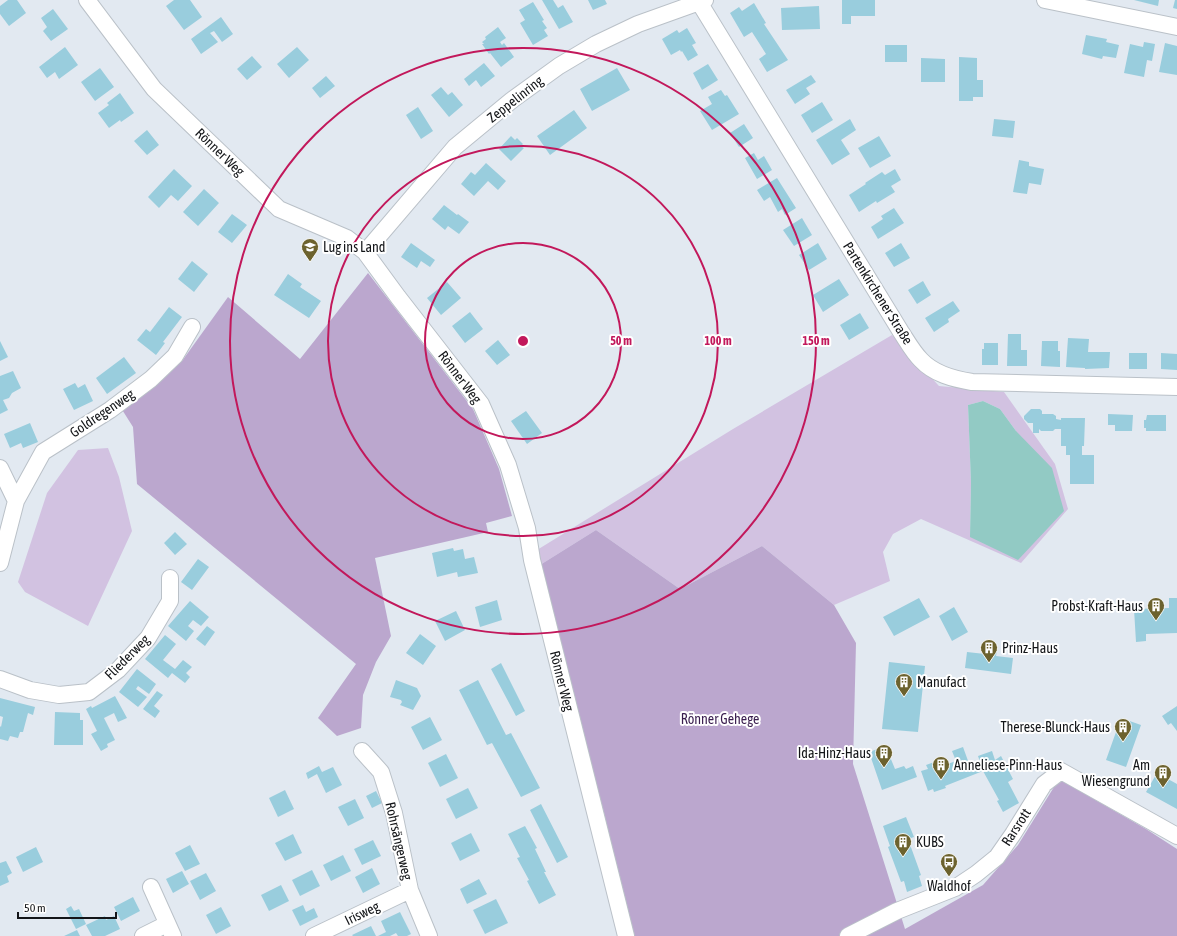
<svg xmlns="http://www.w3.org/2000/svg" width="1177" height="936" viewBox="0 0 1177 936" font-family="'Asap Condensed',sans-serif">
  <rect width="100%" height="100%" fill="#e2e9f1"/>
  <path fill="#d2c2e1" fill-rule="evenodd" d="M892 335 939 386 1004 392 1055 464 1068 509 1021 563 921 519 893 534 883 552 890 581 834 605 762 546 680 589 596 530 540 565 537 550 733 429ZM983 401 1000 409 1016 431 970 537 971 483 968 405Z
    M108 448 119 477 132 531 88 626 25 592 18 582 47 493 78 450Z"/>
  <path fill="#bba7ce" d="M368 273 473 409 499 469 512 516 486 523 488 532 375 558 391 636 376 662 363 695 361 728 337 736 318 718 356 664 137 484 133 427 121 408 182 361 228 297 300 359Z
    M596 530 680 589 762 546 834 605 856 643 853 764 905 929 983 885 1018 845 1059 779 1146 829 1177 849V936H634L603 809 540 565Z"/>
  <path fill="#92cac4" d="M983 401 1000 409 1016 431 1052 468 1064 511 1018 560 970 537 971 483 968 405Z"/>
  <path fill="#99cddd" d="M8 0H17L26 13 9 26 0 14V6Z
    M174 0H190L202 17 184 30 166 6Z
    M542 0H553L558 8 563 5 573 22 559 29Z
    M588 0H605L607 4 593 10Z
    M842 0H875V16H851V24H842Z
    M1134 0H1159L1158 6Z
    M1175 0H1177V9L1173 8Z
    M533 2 544 20 542 21 547 28 544 30 548 36 533 45 520 23 525 20 519 10Z
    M754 3 766 23 764 24 788 60 767 72 759 59 766 54 752 32 744 37 730 13 739 7 742 11Z
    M819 6 820 29 782 30 781 8Z
    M53 9 68 29 51 41 43 31 47 27 41 18Z
    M221 17 233 34 222 42 214 31 210 33 218 42 201 54 191 39Z
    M498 27 506 38 500 42 502 45 504 43 514 57 501 67 490 53 489 54 482 44H484L482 42 486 39 485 37Z
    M687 28 696 43 692 45 698 55 688 61 682 51 681 52 680 50 671 55 662 39 677 30 679 33Z
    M1086 35 1107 39 1106 42 1119 45 1116 58 1103 56 1102 59 1082 54Z
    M1144 42 1155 44 1152 61 1147 60 1144 77 1124 73 1130 44 1143 47Z
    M1165 43 1177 46V75L1159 72Z
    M885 45H907V62H885Z
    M65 47 78 65 59 79 55 72 47 78 39 67Z
    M297 47 309 60 289 78 277 64Z
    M252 56 262 67 247 80 237 69Z
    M959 57 977 58V80H983V97H973V101H959Z
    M921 58 945 59V82H921Z
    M484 63 495 76 481 87 476 80 469 86 464 79Z
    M708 64 718 80 702 90 693 73Z
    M100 68 114 87 95 101 81 82Z
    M617 68 630 90 592 111 580 89Z
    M811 75 816 82 806 88 810 94 795 104 786 90Z
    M326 76 335 86 320 98 312 88Z
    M441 87 448 95 452 92 463 105 449 117 431 95Z
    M721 90 725 96 727 95 739 114 712 130 700 111 712 104 708 97Z
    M120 93 134 113 121 122 120 120 109 128 98 113 109 105 107 103Z
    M822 102 833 120 812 133 801 115Z
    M418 107 433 131 421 139 406 115Z
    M574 110 587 128 550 155 537 136Z
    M850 119 856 130 841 140 850 154 832 165 816 140Z
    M994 119 1015 121 1013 138 992 136Z
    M744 124 753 138 739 147 730 133Z
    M147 130 159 145 147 155 134 141Z
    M511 136 515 140 517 138 523 144 521 146 524 148 511 161 499 149Z
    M879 136 891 156 870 168 858 148Z
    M754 153 758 160 764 156 772 170 757 179 745 158Z
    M1019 160 1029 162V166L1044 169 1041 185 1029 183 1027 194 1013 192Z
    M486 163 506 181 498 190 488 181 474 196 461 184 471 172 475 175Z
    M174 169 192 186 178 201 171 195 159 208 148 197Z
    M895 169 901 180 891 186 895 192 877 203 876 201 859 212 849 195 866 184 865 183 882 172 885 175Z
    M777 178 796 208 785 215 782 209 778 212 770 197 764 201 757 190Z
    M204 189 219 203 198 226 183 212Z
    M444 205 457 215 458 214 469 222 459 234 448 226 445 230 432 219Z
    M894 208 904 223 878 239 871 227 883 219 881 216Z
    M232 214 247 225 232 243 218 232Z
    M802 218 812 235 794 246 783 230Z
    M411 243 435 260 430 267 421 261 417 268 401 257Z
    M818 243 827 259 809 270 799 255Z
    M901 243 910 258 894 267 885 253Z
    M192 261 208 274 194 292 178 279Z
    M288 274 302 284 300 287 321 301 309 318 274 295Z
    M839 279 849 295 823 312 813 295Z
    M923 281 931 295 917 304 908 290Z
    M447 282 461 298 441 315 427 298Z
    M953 301 960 311 948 319 949 322 934 332 925 318Z
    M169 307 182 317 163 342 165 343 156 355 137 340 146 329 150 332Z
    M470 312 483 329 465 343 452 326Z
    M860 313 869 328 849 340 840 325Z
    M1008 334H1021V350H1027V366H1007Z
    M1068 338 1089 339 1088 352H1110L1109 368 1085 369V368L1066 367Z
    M498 340 510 355 497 365 485 351Z
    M0 341 8 357 0 361Z
    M1042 341H1058V351H1060V367L1041 366Z
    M984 343H998V365H982V349H984Z
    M1129 353H1147V369H1129Z
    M1161 353 1177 354V370L1161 369Z
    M124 357 136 373 107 394 96 378Z
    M13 371 21 388 12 393 9 398 3 400 8 410 0 414V376Z
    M75 383 78 388 85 384 93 401 74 410 63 389Z
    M1031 409H1040L1042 411V414H1053L1056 416V419L1061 420V418H1085L1084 446H1082V455H1094V484H1070V455H1066V446H1061V429H1055L1053 431H1041L1039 429V433H1033V423H1028L1024 419V416Z
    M526 411 542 433 527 444 511 421Z
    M1108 414 1133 415 1132 431H1115V425H1108Z
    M1147 415H1166V431H1146V428H1144V420H1146Z
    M30 423 38 442 23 448 21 443 10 448 4 434Z
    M175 532 187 544 175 555 164 543Z
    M453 548 454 551 463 549 465 559 474 557 478 573 458 577 457 572 437 577 432 553Z
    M198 559 209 567 192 590 181 582Z
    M919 598 930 617 894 636 883 617Z
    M1169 598H1177V633L1146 634V641L1136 642 1134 609 1169 608Z
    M497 600 502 620 480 627 475 607Z
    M190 601 209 617 201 626 193 620 188 626 194 631 186 641 168 626Z
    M954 607 968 632 952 641 939 616Z
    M456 611 465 630 445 641 435 621Z
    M207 626 215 632 205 646 196 639Z
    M420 634 436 646 423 665 406 653Z
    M165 635 176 644 163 660 175 669 183 660 192 667 186 673 190 677 185 683 172 673 168 678 145 659Z
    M986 649 997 651 996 656 1013 658 1011 674 965 668 967 652 985 654Z
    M889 662 925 666 918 732 882 729Z
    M501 663 525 711 516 716 491 669Z
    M137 669 156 684 149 694 138 686 136 689 147 697 138 707 119 692Z
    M396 680 417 688 421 696 413 710 400 705 402 702 401 700 390 697Z
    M478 680 506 735 511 733 540 788 521 797 492 743 487 745 459 690Z
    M157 691 163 695 154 706 160 711 155 718 143 709Z
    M115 696 127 718 118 722 114 713 104 718 115 740 107 744 108 747 101 751 91 734 97 731 86 709 91 706 92 708Z
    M0 698 35 707 33 715 28 713 23 732H20L18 738 10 736 8 741 0 739V726L1 727 3 717 0 716Z
    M1177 706V731L1171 723 1168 725 1162 716Z
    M55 712 80 713V720H83V745H54Z
    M430 717 442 740 423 750 411 727Z
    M1121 718 1141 725 1126 767 1106 760Z
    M883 747 885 753 888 752 895 769 904 766 906 769 913 766 917 777 882 790 869 752Z
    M963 747 971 769 981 765 978 756 992 751 995 760 1001 756 1013 779 1008 782 1019 803 1003 812 997 801 999 800 983 771 945 786 946 788 934 792 933 789 928 791 921 771 928 769 926 765 937 761 939 767 956 761 952 751Z
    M446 754 458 778 440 787 428 763Z
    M319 766 322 772 333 767 342 785 326 793 317 774 308 779 306 773Z
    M1157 773 1177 784V809L1146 792Z
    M468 788 478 808 456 819 446 799Z
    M285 790 294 809 278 817 269 798Z
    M376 791 382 803 372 808 366 796Z
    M355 799 364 818 348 826 338 807Z
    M541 804 568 857 557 863 530 810Z
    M906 817 914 837 908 839 921 875 919 876 922 886 907 892 904 881 901 882 888 847 890 846 883 826Z
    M525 826 537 848 535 849 546 872H544L556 895 539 904 527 881 529 880 517 858 520 857 508 834Z
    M471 833 480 851 460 861 451 843Z
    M293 834 302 853 285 861 275 843Z
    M373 840 381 856 362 865 354 849Z
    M190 845 200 864 185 871 175 853Z
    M36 847 43 862 23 872 16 857Z
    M343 855 351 871 331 881 323 865Z
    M6 861 12 873 7 876 9 882 0 886V863Z
    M372 868 380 884 363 893 355 877Z
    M312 870 320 886 300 896 292 880Z
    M182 871 189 884 173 893 166 879Z
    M206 873 216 891 200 900 190 881Z
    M479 879 487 894 467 904 460 889Z
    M281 885 289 901 269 911 261 895Z
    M133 897 140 911 121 921 114 907Z
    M496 899 508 923 485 934 473 910Z
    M303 905 306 912 314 908 318 917 300 926 292 910Z
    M71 906 74 911 79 909 86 924 76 929 66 909Z
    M221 907 231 926 216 934 206 915Z
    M400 912 411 934 407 936H398L396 933 390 936H378L386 932 381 921Z
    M105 916 106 920 114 916 120 929 105 936H92L86 925Z
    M371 926 376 936H353L352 935Z
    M77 930 80 936H64Z"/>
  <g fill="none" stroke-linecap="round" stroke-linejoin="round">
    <defs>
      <path id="street" d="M87 0 154 89 279 209 347 238 365 252 398 297 481 404 508 465 527 528 532 560 626 936
        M1045 0 1177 27
        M699 2 901 332C907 341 913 352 921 360 934 374 953 379 972 382L1177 387
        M365 252 373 243 455 147 512 100 559 66 596 44 638 24 705 0
        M0 468 16 501 0 563
        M16 501 43 452 110 410 151 379 175 356 192 327
        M0 679 30 690 59 695 89 692 118 670 148 638 170 601V578
        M362 751 381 772 394 813 410 890 429 936
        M151 887 173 936
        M143 936 167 924
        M314 936 410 890
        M848 936 897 911 955 888 976 874 997 857 1013 834 1044 784 1061 771 1177 836"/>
    </defs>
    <use href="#street" stroke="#bac1c8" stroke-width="18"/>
    <use href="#street" stroke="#fff" stroke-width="16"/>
  </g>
  <g fill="none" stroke="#c2185b" stroke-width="2">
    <circle cx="523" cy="341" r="98"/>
    <circle cx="523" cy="341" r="195"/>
    <circle cx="523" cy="341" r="293"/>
  </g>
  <defs>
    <symbol id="school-pin" viewBox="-11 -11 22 30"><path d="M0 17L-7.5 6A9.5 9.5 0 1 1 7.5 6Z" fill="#6c622e" stroke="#fff"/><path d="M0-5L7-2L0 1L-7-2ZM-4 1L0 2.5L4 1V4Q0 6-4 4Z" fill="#fff"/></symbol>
    <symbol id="building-pin" viewBox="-11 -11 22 30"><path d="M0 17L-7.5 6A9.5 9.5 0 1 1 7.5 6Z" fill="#6c622e" stroke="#fff"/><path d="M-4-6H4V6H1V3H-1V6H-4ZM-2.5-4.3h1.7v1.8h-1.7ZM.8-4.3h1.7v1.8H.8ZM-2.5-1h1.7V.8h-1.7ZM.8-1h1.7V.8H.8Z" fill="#fff"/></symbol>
    <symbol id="bus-pin" viewBox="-11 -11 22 30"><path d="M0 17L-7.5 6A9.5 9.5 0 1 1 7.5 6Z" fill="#6c622e" stroke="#fff"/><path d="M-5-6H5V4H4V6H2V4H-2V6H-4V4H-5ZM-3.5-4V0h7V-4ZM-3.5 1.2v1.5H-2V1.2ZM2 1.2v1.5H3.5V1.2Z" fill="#fff"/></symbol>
  </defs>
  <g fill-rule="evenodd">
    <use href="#school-pin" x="300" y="237" width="20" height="27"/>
    <use href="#building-pin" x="1146" y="596" width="20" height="27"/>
    <use href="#building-pin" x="979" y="638" width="20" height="27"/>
    <use href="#building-pin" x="894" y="672" width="20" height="27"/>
    <use href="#building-pin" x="1113" y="717" width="20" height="27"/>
    <use href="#building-pin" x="874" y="743" width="20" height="27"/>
    <use href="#building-pin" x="931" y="755" width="20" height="27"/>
    <use href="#building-pin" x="1153" y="763" width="20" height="27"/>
    <use href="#building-pin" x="893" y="832" width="20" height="27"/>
    <use href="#bus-pin" x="939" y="852" width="20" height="27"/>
  </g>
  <g text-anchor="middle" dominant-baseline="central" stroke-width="4" stroke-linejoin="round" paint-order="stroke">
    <g font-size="14" fill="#131518" stroke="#fff">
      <text transform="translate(515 99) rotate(-38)">Zeppelinring</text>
      <text transform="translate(220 152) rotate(44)">Rönner Weg</text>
      <text transform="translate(878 293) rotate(58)">Partenkirchener Straße</text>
      <text transform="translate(460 377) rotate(53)">Rönner Weg</text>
      <text transform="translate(102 413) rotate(-34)">Goldregenweg</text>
      <text transform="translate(127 657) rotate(-45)">Fliederweg</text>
      <text transform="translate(562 681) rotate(76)">Rönner Weg</text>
      <text transform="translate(1016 827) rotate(-57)">Rarsrott</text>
      <text transform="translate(399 841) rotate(77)">Rohrsängerweg</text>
      <text transform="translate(362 913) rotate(-26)">Irisweg</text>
    </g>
    <g font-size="14" fill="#131518" stroke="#fff" text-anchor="start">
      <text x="323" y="247">Lug ins Land</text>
      <text x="1143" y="606" text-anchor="end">Probst-Kraft-Haus</text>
      <text x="1002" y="648">Prinz-Haus</text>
      <text x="917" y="682">Manufact</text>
      <text x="1110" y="727" text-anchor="end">Therese-Blunck-Haus</text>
      <text x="871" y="753" text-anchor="end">Ida-Hinz-Haus</text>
      <text x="954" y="765">Anneliese-Pinn-Haus</text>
      <text x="1150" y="765" text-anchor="end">Am<tspan x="1150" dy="16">Wiesengrund</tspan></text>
      <text x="916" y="842">KUBS</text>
      <text x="949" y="886" text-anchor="middle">Waldhof</text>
    </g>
    <g font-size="14" fill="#391d4e" stroke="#fff">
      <text x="720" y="719">Rönner Gehege</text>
    </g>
  </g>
  <circle cx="523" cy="341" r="6" fill="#c2185b" stroke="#fff" stroke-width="2"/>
  <g font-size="12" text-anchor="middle" font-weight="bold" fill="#c2185b" stroke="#fff" stroke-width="4" stroke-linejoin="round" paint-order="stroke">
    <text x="621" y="345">50 m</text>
    <text x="718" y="345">100 m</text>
    <text x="816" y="345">150 m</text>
  </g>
  <path d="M18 912v6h98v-6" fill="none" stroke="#131518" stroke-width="2"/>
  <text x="24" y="912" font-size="12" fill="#131518" stroke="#ffffff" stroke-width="3" paint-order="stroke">50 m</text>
</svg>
